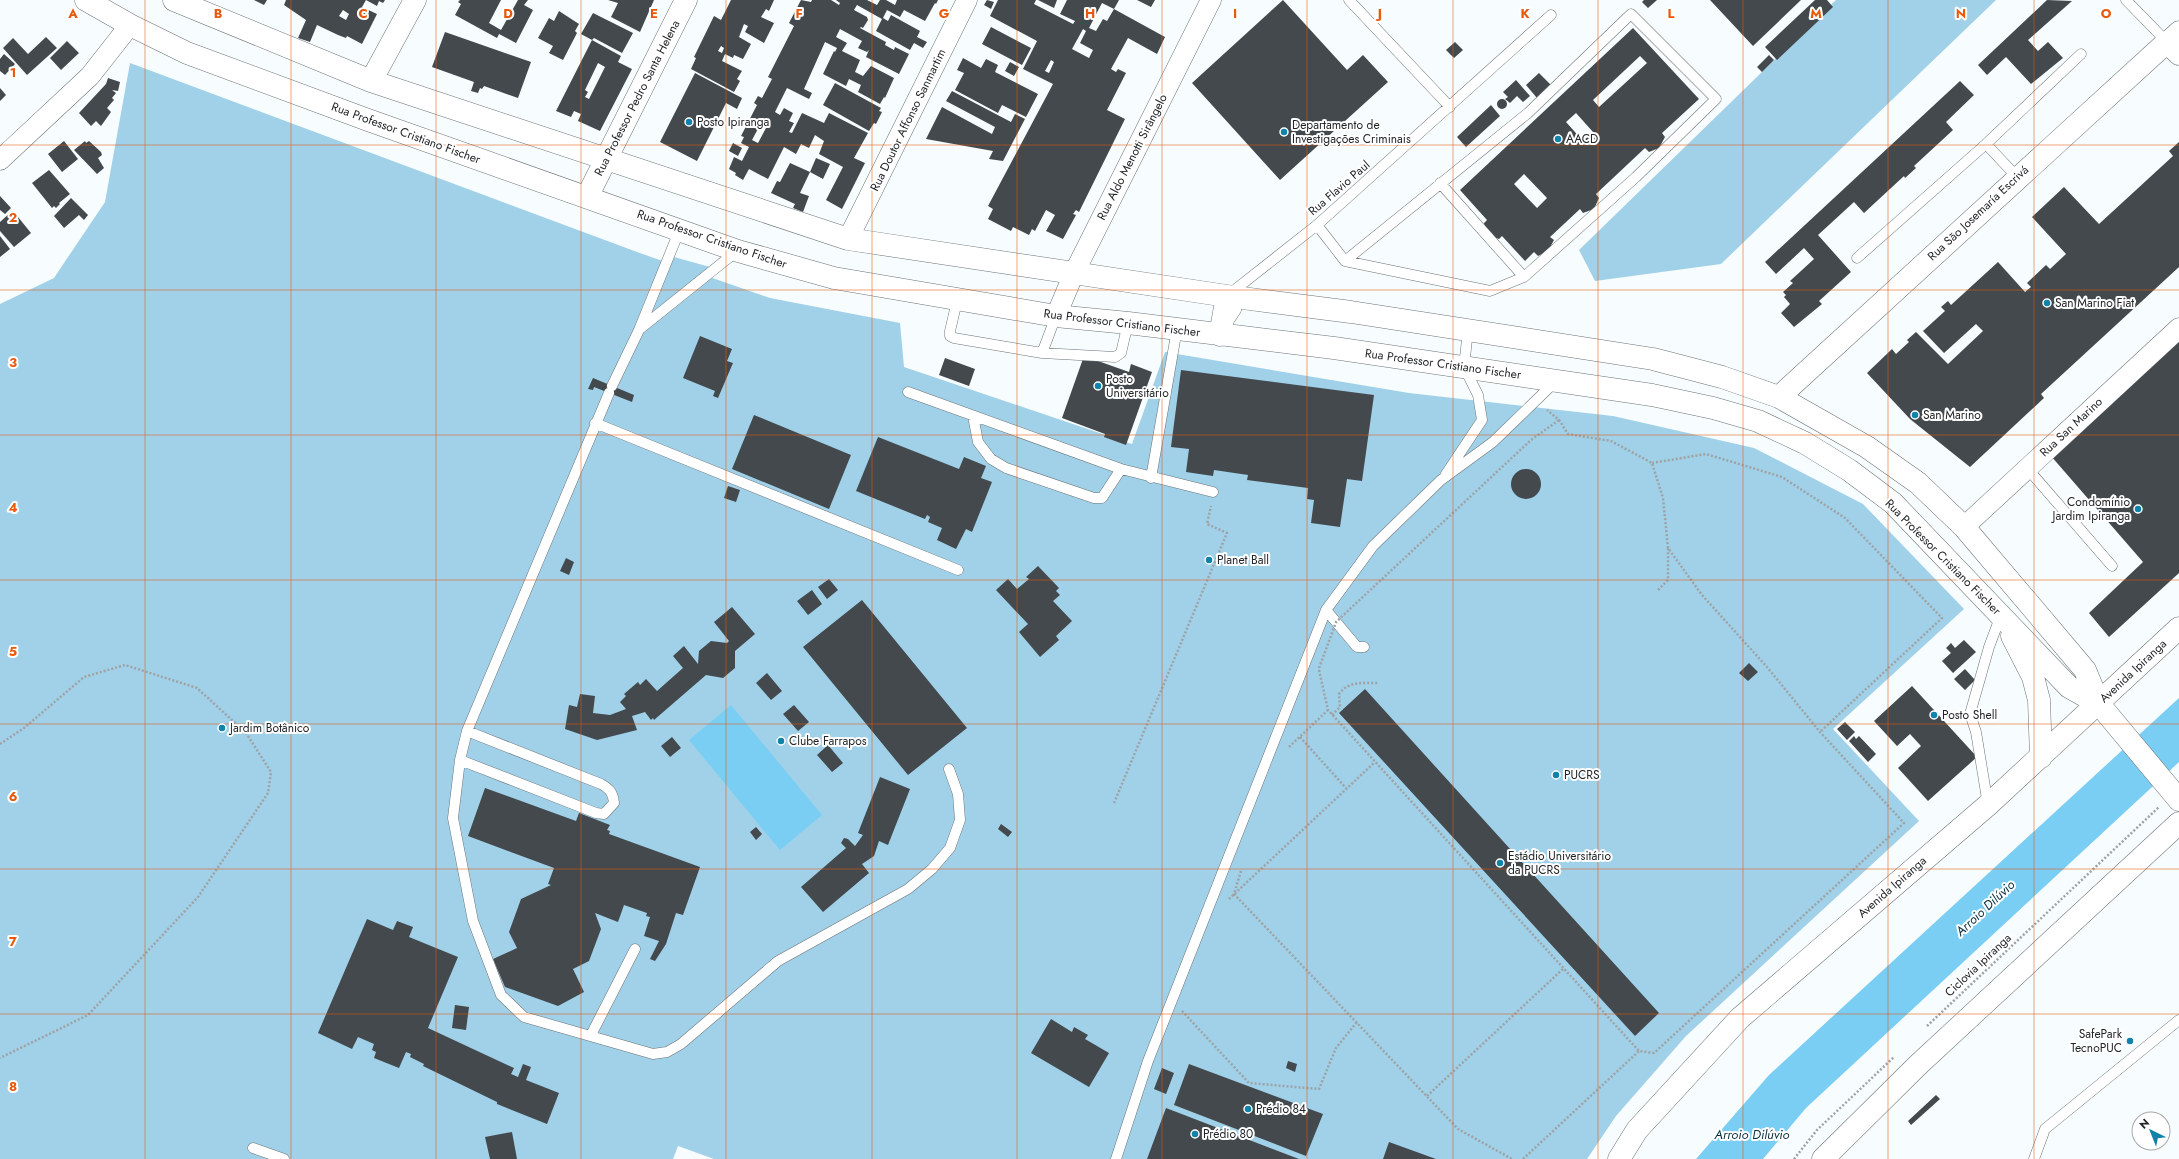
<svg xmlns="http://www.w3.org/2000/svg" width="2179" height="1159" viewBox="0 0 2179 1159" font-family="Jost,sans-serif">
  <rect width="100%" height="100%" fill="#f7fcfe"/>
  <path fill="#a0d1e9" d="M1836 0H1996L1721 264 1595 281 1579 250Z
    M130 63 637 252 671 264 674 257 710 267 701 274 770 298 900 323 904 367 1132 444 1165 352 1409 393 1613 416 1754 448 1863 504 1964 609 1833 729 1919 821 1686 1036 1616 1116 1587 1159H714L678 1146 673 1159H0V304L54 278 105 202Z"/>
  <path fill="#7acdf3" d="M2179 698V762L1806 1108 1763 1159H1696L1769 1075Z
    M731 705 822 815 780 850 689 740Z"/>
  <path fill="#43494c" fill-rule="evenodd" d="M254 0H267L264 5Z
    M286 0H385L383 3 379 1 377 6 366 0 362 7 377 14 362 44 347 36 346 38 338 35 317 25 310 42 298 38 306 20 284 5ZM343 10 349 14 346 20 339 16Z
    M460 0H501L489 23 501 30 518 0H528L524 5 533 10 516 43 499 34 497 38 455 15 461 4 458 2Z
    M608 0H654L640 32 611 17 618 3Z
    M731 0H774L769 11 766 9 761 17 774 23 764 43 745 32 748 26 744 24 739 37 751 44 743 59 734 55 733 58 725 54 722 61 742 71 737 79 740 81 734 92 691 69 696 58 694 57 714 16 721 20ZM721 46 724 48 722 53 718 51Z
    M801 0 811 2 812 0H831L839 5 840 3 836 0H867L877 5 880 0H886L895 5 897 0H938L936 4 935 3 925 21 904 10 900 17 887 10 883 18 888 21 891 15 920 31 917 37 927 42 923 48 914 43 910 50 876 31 882 19 857 5 854 10 867 17 868 20 863 28 861 27 860 28 886 42 885 45 894 50 895 47 909 54 899 74 866 57 869 50 867 52 858 48 862 41 840 29 836 37 847 43 842 51 860 60 855 72 863 76 871 66 894 78 885 98 884 97 880 104 858 92 861 85 849 79 846 86 823 74 834 51 835 52 837 48 825 42 804 89 812 93 809 99 787 88 775 112 780 115 784 108 793 113 789 121 794 123 789 132 792 133 802 113 824 123 829 113 868 133 854 158 865 163 842 209 826 200 843 167 819 154 824 141 815 135 809 148 801 144 796 154 784 147 768 179 749 169 743 180 735 175 736 173 729 169 734 157 742 161 749 147 741 143 744 137 741 136 757 105 754 103 758 96 762 98 772 79 768 77 794 26 789 23ZM760 125 766 128 758 143 752 140Z
    M987 0 994 2 991 9 984 5Z
    M998 0H1036L1034 4 1073 24 1075 21 1060 14 1067 0H1119L1114 9 1102 3 1089 28 1096 31 1103 19 1107 21 1114 9 1165 37 1157 54 1128 38 1111 69 1116 72 1118 69 1126 73 1107 110 1125 119 1079 212 1076 210 1073 214 1076 215 1063 239 1046 231 1055 215 1046 210 1035 231 1032 229 1029 235 1013 227 1011 231 988 219 993 209 988 206 1053 84 1023 69 1037 41 990 16ZM1083 29 1086 31 1080 43 1093 50 1089 58 1072 49ZM1051 60 1054 62 1049 73 1045 71Z
    M1038 0H1057L1054 8Z
    M1137 0H1155L1151 7Z
    M1283 0 1347 70 1363 55 1388 82 1280 180 1192 83Z
    M1644 0H1657L1648 8 1642 2Z
    M1710 0H1801L1753 46Z
    M1815 0H1827L1833 7 1777 60 1765 47Z
    M2047 0 2072 1 2028 40 2038 51 2048 42 2063 58 2031 84 2006 57 1987 75 1978 65Z
    M559 11 579 24 575 31 577 33 563 60 549 53 553 46 538 38 549 18 554 21Z
    M593 13 633 33 622 53 594 38 592 40 581 34Z
    M991 27 1031 48 1022 65 982 44Z
    M1633 28 1699 99 1662 133 1665 137 1659 148 1649 152 1645 148 1596 194 1599 198 1594 209 1583 213 1580 209 1550 237 1554 240 1548 251 1538 256 1534 252 1525 261 1502 236 1499 239 1496 238 1485 228 1484 223 1487 220 1460 190ZM1640 56 1647 63 1599 107 1593 100ZM1576 113 1593 132 1583 141 1566 122ZM1524 174 1547 198 1537 208 1514 184Z
    M445 32 531 62 518 98 484 86 482 89 480 88 478 93 471 91 474 82 432 67Z
    M46 37 57 48 27 75 3 48 13 38 28 54Z
    M592 40 621 56 618 62 632 69 600 131 578 121 581 114 574 111 571 117 556 111ZM598 63 605 67 589 99 585 97 588 92 585 90Z
    M67 41 79 53 61 70 50 58Z
    M1455 42 1463 50 1454 58 1446 50Z
    M4 54 15 64 5 75 0 71V59Z
    M1769 55 1774 60 1762 72 1757 67Z
    M963 58 981 68 986 59 998 65 995 72 1038 94 1026 117 1002 105 998 113 955 90 964 73 957 70Z
    M1010 62 1019 67 1014 76 1005 71Z
    M695 73 742 98 737 109 726 103 697 161 660 142Z
    M1539 73 1551 85 1537 98 1526 85Z
    M108 78 120 82 118 91 112 90 116 93 112 98 114 100 107 108 111 112 101 126 96 121 91 126 79 113 106 84Z
    M1516 80 1530 96 1523 102 1517 96 1510 103 1505 99 1508 97 1503 92Z
    M1960 81 1974 95 1946 122 1953 130 1914 166 1916 168 1905 178 1904 176 1864 213 1854 202 1818 235 1851 272 1819 301 1822 304 1794 327 1781 313 1790 304 1784 297 1786 295 1783 292 1793 283 1790 281 1814 259 1804 248 1776 274 1765 262Z
    M835 83 881 108 879 111 882 112 876 124 874 123 869 131 823 105Z
    M0 88 6 95 0 101Z
    M952 91 1011 122 1015 114 1025 119 1003 161 989 159 993 151 926 139 942 107 992 134 995 127 946 101Z
    M1497 104a5 5 0 1 1 10 0a5 5 0 1 1-10 0Z
    M1491 105 1500 116 1466 147 1457 137Z
    M64 141 78 159 62 172 48 154Z
    M85 141 86 143 89 141 101 152 102 155 98 158 104 168 97 174 74 150Z
    M2179 142V267L2041 394 2044 398 1970 467 1910 419 1867 373 1892 349 1896 354 1909 342 1907 340 1916 332 1948 364 1983 331 1976 324 1944 353 1923 331 1945 311 1941 307 1948 301 1951 305 1998 262 2025 292 2031 287 2027 283 2046 265 2050 269 2066 254 2032 217 2064 187 2099 224 2173 156 2169 151Z
    M733 143 742 148 738 156 729 151Z
    M816 158 830 164 823 179 810 172Z
    M790 163 810 172 800 193 809 196 803 212 793 208 795 204 771 193 777 181 780 182Z
    M49 170 70 194 59 203 60 204 56 208 54 206 52 208 32 183Z
    M0 196 11 208 5 214 0 210Z
    M71 198 88 215 84 220 79 215 64 228 54 216Z
    M11 212 15 217 13 218 15 220 18 217 31 233 14 247 0 231V222Z
    M0 236 10 249 0 257Z
    M700 336 732 349 727 361 733 363 718 398 713 396 715 391 683 378Z
    M2179 339V573L2109 637 2089 613 2143 562 2051 456Z
    M1084 356 1129 372 1131 364 1152 372 1126 445 1104 437 1105 434 1062 418Z
    M945 358 975 369 969 386 939 375Z
    M1181 370 1374 395 1362 481 1347 479 1340 527 1311 523 1314 500 1307 499 1308 488 1247 480 1248 475 1214 470 1213 476 1186 472 1189 449 1171 447Z
    M593 378 634 395 632 402 594 387 593 390 588 389Z
    M754 415 851 455 829 509 732 469Z
    M878 437 959 469 964 457 986 466 981 478 992 482 972 532 966 529 956 549 937 540 942 528 928 522 930 517 927 515 925 519 856 491Z
    M1511 484a15 15 0 1 1 30 0a15 15 0 1 1-30 0Z
    M728 486 740 490 736 502 724 498Z
    M566 558 574 562 569 575 560 571Z
    M1038 566 1059 588 1056 591 1060 595 1053 601 1072 621 1056 636 1059 640 1040 657 1019 632 1028 624 996 590 1008 579 1017 589 1029 579 1026 577Z
    M829 579 838 590 827 599 818 587Z
    M812 590 822 604 808 615 797 601Z
    M862 600 967 728 908 775 803 647Z
    M732 607 755 634 735 651V668L723 678 706 675 654 720 653 718 651 720 645 712 632 716 637 730 597 740 565 729 569 705 577 707 580 694 595 696 593 713 610 715 626 709 620 702 626 696 624 694 638 682 640 685 646 679 657 691 683 668 673 656 684 646 698 664 699 651 711 641 727 643 729 641 714 622Z
    M1964 640 1976 652 1953 673 1942 661 1951 653 1946 648 1951 643 1955 648Z
    M1749 663 1758 672 1748 681 1739 673Z
    M1965 669 1975 680 1965 690 1954 679Z
    M767 673 782 691 771 700 756 683Z
    M1912 686 1977 757 1928 801 1898 768 1921 746 1910 734 1897 746 1874 721Z
    M1365 689 1659 1013 1635 1036 1339 713Z
    M794 705 809 722 798 731 783 714Z
    M1845 722 1855 732 1847 740 1837 729Z
    M1854 736 1856 739 1859 736 1876 754 1868 762 1849 741Z
    M672 737 681 748 670 757 661 746Z
    M828 745 843 763 832 772 817 755Z
    M880 777 910 789 888 845 879 841 874 856 862 864 869 873 823 912 801 887 846 848 841 843 844 838 848 839 855 846 863 835 858 833Z
    M485 788 576 821 579 813 610 825 607 830 610 831 609 834 700 867 683 915 676 913 666 944 655 961 650 959 659 941 644 936 650 917 646 916 647 913 624 905 618 922 595 913 601 929 589 961 573 969 584 992 558 1006 505 987 493 959 517 948 509 932 521 899 551 885 548 884 554 868 468 836Z
    M1001 824 1012 832 1008 837 998 829Z
    M756 827 762 834 756 840 750 832Z
    M367 919 393 930 397 921 413 927 409 937 458 957 428 1028 514 1068 511 1074 518 1077 523 1064 531 1067 526 1080 559 1093 547 1124 497 1104V1102L423 1066 424 1064 410 1057 411 1054 406 1052 399 1068 374 1058 376 1052 372 1050 374 1044 358 1037 352 1049 318 1033Z
    M455 1005 469 1007 466 1030 452 1028Z
    M1051 1019 1072 1032 1074 1027 1088 1035 1085 1039 1109 1053 1089 1087 1031 1053Z
    M1288 1061 1297 1064 1295 1072 1286 1068Z
    M1189 1064 1323 1114 1306 1156 1174 1105Z
    M1162 1068 1174 1073 1166 1094 1154 1089Z
    M1936 1095 1940 1099 1911 1125 1908 1121Z
    M1166 1108 1299 1159H1147Z
    M512 1132 517 1159H490L485 1137Z
    M1389 1142 1436 1159H1383Z"/>
  <g fill="none" stroke-linecap="round" stroke-linejoin="round">
    <defs>
      <path id="lane" d="M1349 0 1450 107
        M2126 0 2167 42
        M1986 144 2081 54
        M1317 225 1345 261 1528 113 1631 14 1716 99 1636 177 1524 277 1440 183
        M1857 258 1986 144 2017 177
        M1345 261 1490 291 1524 277
        M957 301 950 331V336L954 338 1042 353 1056 316
        M1228 322 1236 310 1227 296 1317 225 1551 15
        M641 328 737 251
        M1042 353 1115 357 1121 353 1128 323
        M612 386 639 330 680 229
        M908 392 1121 469 1213 492
        M609 393 467 731 460 760 453 818 473 921 501 995 524 1017 653 1054 667 1052 681 1044 778 961 908 889 932 869 950 848 960 820 958 794 949 769
        M973 416 978 442 991 459 1006 468 1094 498H1102L1121 469
        M595 423 958 570
        M2027 468 2112 566
        M1446 474 1482 420 1478 395 1464 367 1468 330
        M1151 478 1177 329
        M1326 610 1357 647H1364
        M460 760 596 813 604 814 614 803C613 793 610 789 601 784L467 731
        M1988 805 1976 732 1970 714 1989 647 2001 615
        M591 1035 635 949
        M253 1148 284 1159
        M1116 1159 1148 1061 1326 610 1373 546 1441 480 1493 442 1556 381
        M2034 1159 2045 1129 2179 1020"/>
      <path id="street" d="M2167 42 2179 31
        M0 160 90 76 130 25
        M848 239 967 0
        M1056 316 1074 273 1211 0
        M1964 527 2179 328"/>
      <path id="secondary" d="M86 0 130 25 187 53 368 120 738 251 834 278 1056 316 1128 323 1334 348 1652 395 1713 408 1758 421 1805 443 1849 470 1893 503 2069 687 2099 704 2179 800
        M174 0 371 81 848 239 1227 296 1351 312 1653 359 1722 377 1779 397 1867 447 1918 483 1964 527 2085 670 2099 704
        M371 81 415 0
        M587 197 686 0
        M1220 335 1227 296
        M1779 397 2167 42 2179 54
        M2012 636 2033 677 2039 700 2041 757
        M1619 1159 1637 1130 1740 1018 1988 805 2179 628
        M1823 1159 1918 1065 2179 823"/>
    </defs>
    <use href="#lane" stroke="#6c7376" stroke-width="11"/>
    <use href="#street" stroke="#6c7376" stroke-width="21"/>
    <use href="#secondary" stroke="#6c7376" stroke-width="23"/>
    <path stroke="#9ea2a4" stroke-width="2.5" stroke-dasharray="2 2" stroke-linecap="butt" d="M1652 463 1706 454 1782 477 1845 518 1942 618 1820 732
      M1658 590 1668 580V548
      M1319 670 1328 710 1639 1051 1654 1053 1904 823 1820 732 1767 667 1702 595 1668 548 1663 498 1652 463 1611 441 1568 434 1559 420 1547 410
      M1332 715 1340 707 1339 694C1348 681 1363 683 1378 683
      M1300 737 1346 788
      M0 744 24 728 84 677 125 665 197 688 246 733 271 772 268 793 198 897 88 1015 0 1058
      M1289 747 1328 710
      M1114 803 1227 533 1207 524 1211 506
      M1241 871 1234 894 1458 1129 1512 1159
      M1229 899 1375 762
      M1182 1011 1249 1083 1319 1089 1336 1048 1357 1022
      M1927 1026 2159 807
      M1427 1096 1564 968
      M1523 1159 1639 1051
      M1794 1159 1817 1130 1894 1057"/>
    <use href="#lane" stroke="#fff" stroke-width="10"/>
    <use href="#street" stroke="#fff" stroke-width="20"/>
    <use href="#secondary" stroke="#fff" stroke-width="22"/>
    <path stroke="#9ea2a4" stroke-width="2.5" stroke-dasharray="2 2" stroke-linecap="butt" d="M1319 668 1336 622 1531 440 1559 420"/>
  </g>
  <path fill="none" stroke="#e8590c" stroke-width="1" stroke-opacity="0.55" d="M145 0V1159M291 0V1159M436 0V1159M581 0V1159M726 0V1159M872 0V1159M1017 0V1159M1162 0V1159M1307 0V1159M1453 0V1159M1598 0V1159M1743 0V1159M1888 0V1159M2034 0V1159M0 145H2179M0 290H2179M0 435H2179M0 580H2179M0 724H2179M0 869H2179M0 1014H2179"/>
  <g fill="#1182a9" stroke="#fff" stroke-width="1.5">
    <circle cx="689" cy="122" r="4"/>
    <circle cx="1284" cy="132" r="4"/>
    <circle cx="1558" cy="139" r="4"/>
    <circle cx="2047" cy="303" r="4"/>
    <circle cx="1098" cy="386" r="4"/>
    <circle cx="1915" cy="415" r="4"/>
    <circle cx="2138" cy="509" r="4"/>
    <circle cx="1209" cy="560" r="4"/>
    <circle cx="1934" cy="715" r="4"/>
    <circle cx="222" cy="728" r="4"/>
    <circle cx="781" cy="741" r="4"/>
    <circle cx="1556" cy="775" r="4"/>
    <circle cx="1500" cy="863" r="4"/>
    <circle cx="2130" cy="1041" r="4"/>
    <circle cx="1248" cy="1109" r="4"/>
    <circle cx="1195" cy="1134" r="4"/>
  </g>
  <g text-anchor="middle" dominant-baseline="central" stroke-width="4" stroke-linejoin="round" paint-order="stroke">
    <g font-size="12" fill="#222527" stroke="#fff">
      <text transform="translate(637 98) rotate(-63)">Rua Professor Pedro Santa Helena</text>
      <text transform="translate(908 120) rotate(-64)">Rua Doutor Affonso Sanmartim</text>
      <text transform="translate(406 133) rotate(20)">Rua Professor Cristiano Fischer</text>
      <text transform="translate(1132 157) rotate(-63)">Rua Aldo Menotti Sirângelo</text>
      <text transform="translate(1339 188) rotate(-41)">Rua Flavio Paul</text>
      <text transform="translate(1978 213) rotate(-43)">Rua São Josemaría Escrivá</text>
      <text transform="translate(712 239) rotate(19)">Rua Professor Cristiano Fischer</text>
      <text transform="translate(1122 323) rotate(7)">Rua Professor Cristiano Fischer</text>
      <text transform="translate(1443 364) rotate(8)">Rua Professor Cristiano Fischer</text>
      <text transform="translate(2071 427) rotate(-43)">Rua San Marino</text>
      <text transform="translate(1943 557) rotate(45)">Rua Professor Cristiano Fischer</text>
      <text transform="translate(2133 671) rotate(-43)">Avenida Ipiranga</text>
      <text transform="translate(1892 887) rotate(-41)">Avenida Ipiranga</text>
      <text transform="translate(1978 965) rotate(-43)">Ciclovia Ipiranga</text>
    </g>
    <g font-size="12" fill="#222527" stroke="#fff" text-anchor="start">
      <text x="697" y="122">Posto Ipiranga</text>
      <text x="1292" y="125">Departamento de<tspan x="1292" dy="14">Investigações Criminais</tspan></text>
      <text x="1566" y="139">AACD</text>
      <text x="2055" y="303">San Marino Fiat</text>
      <text x="1106" y="379">Posto<tspan x="1106" dy="14">Universitário</tspan></text>
      <text x="1923" y="415">San Marino</text>
      <text x="2130" y="502" text-anchor="end">Condomínio<tspan x="2130" dy="14">Jardim Ipiranga</tspan></text>
      <text x="1217" y="560">Planet Ball</text>
      <text x="1942" y="715">Posto Shell</text>
      <text x="230" y="728">Jardim Botânico</text>
      <text x="789" y="741">Clube Farrapos</text>
      <text x="1564" y="775">PUCRS</text>
      <text x="1508" y="856">Estádio Universitário<tspan x="1508" dy="14">da PUCRS</tspan></text>
      <text x="2122" y="1034" text-anchor="end">SafePark<tspan x="2122" dy="14">TecnoPUC</tspan></text>
      <text x="1256" y="1109">Prédio 84</text>
      <text x="1203" y="1134">Prédio 80</text>
    </g>
    <g font-size="13" font-style="italic" fill="#072f3e" stroke="#fff">
      <text transform="translate(1985 908) rotate(-43)">Arroio Dilúvio</text>
      <text x="1752" y="1134">Arroio Dilúvio</text>
    </g>
  </g>
  <g font-size="13" text-anchor="middle" font-weight="bold" fill="#e8590c" stroke="#fff" stroke-width="4" stroke-linejoin="round" paint-order="stroke">
    <text x="73" y="18">A</text>
    <text x="218" y="18">B</text>
    <text x="363" y="18">C</text>
    <text x="508" y="18">D</text>
    <text x="654" y="18">E</text>
    <text x="799" y="18">F</text>
    <text x="944" y="18">G</text>
    <text x="1090" y="18">H</text>
    <text x="1235" y="18">I</text>
    <text x="1380" y="18">J</text>
    <text x="1525" y="18">K</text>
    <text x="1671" y="18">L</text>
    <text x="1816" y="18">M</text>
    <text x="1961" y="18">N</text>
    <text x="2106" y="18">O</text>
    <text x="13" y="77">1</text>
    <text x="13" y="222">2</text>
    <text x="13" y="367">3</text>
    <text x="13" y="512">4</text>
    <text x="13" y="656">5</text>
    <text x="13" y="801">6</text>
    <text x="13" y="946">7</text>
    <text x="13" y="1091">8</text>
  </g>
  <g transform="translate(2151 1131) rotate(317)"><circle r="19" fill="#ffffff" stroke="#a7a8a9"/>
  <path d="M0-3L7 15L0 10L-7 15Z" fill="#1182a9"/>
  <text y="-6" font-size="11" font-weight="bold" text-anchor="middle" fill="#222527">N</text>
  </g>
</svg>
